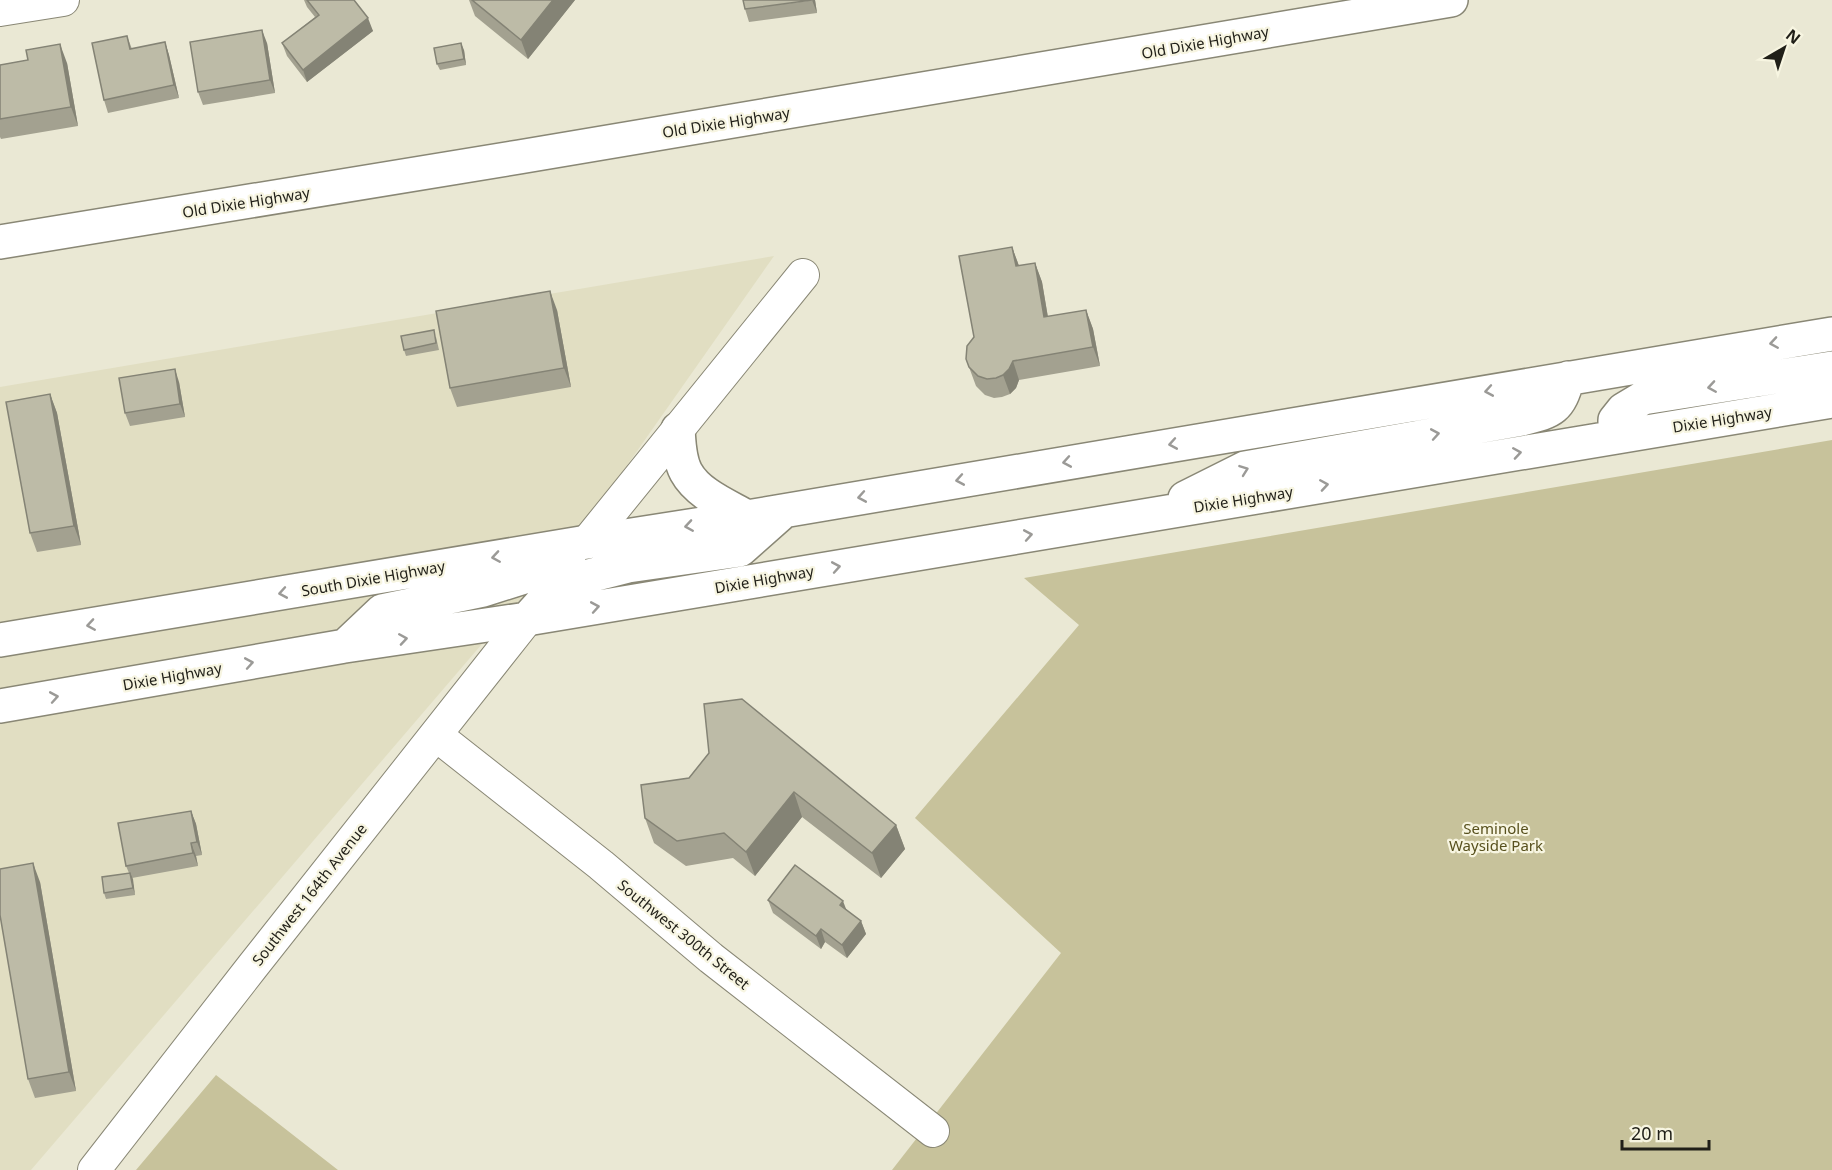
<svg xmlns="http://www.w3.org/2000/svg" width="1832" height="1170" viewBox="0 0 1832 1170" font-family="'Noto Sans',sans-serif">
  <rect width="100%" height="100%" fill="#eae8d4"/>
  <path fill="#e1dec2" d="M774 256 590 518 31 1170H0V387Z"/>
  <path fill="#c7c29b" d="M1832 440V1170H892L1061 953 915 818 1079 625 1024 578Z
    M216 1075 338 1170H136Z"/>
  <g fill="none" stroke-linecap="round" stroke-linejoin="round">
    <defs>
      <path id="street" d="M0 10 63 0
        M587 542 803 275
        M436 735 601 865 711 958 933 1131
        M94 1170 252 967 527 619"/>
      <path id="secondary" d="M0 242 519 157 1451 0"/>
      <path id="highway" d="M678 429C679 443 679 459 686 472 698 494 726 505 747 517
        M1615 437V420L1623 410 1643 398 1832 368
        M1185 498 1245 468 1522 419C1553 411 1559 410 1568 378
        M527 619 546 598 569 581 628 566 740 550 784 511
        M0 640 587 542 747 517 1832 334
        M345 646 382 611 483 590 543 571 570 553
        M0 706 345 646 527 619 1832 401"/>
    </defs>
    <use href="#street" stroke="#898775" stroke-width="34"/>
    <use href="#secondary" stroke="#898775" stroke-width="36"/>
    <use href="#highway" stroke="#898775" stroke-width="36"/>
    <use href="#street" stroke="#fff" stroke-width="32"/>
    <use href="#secondary" stroke="#fff" stroke-width="33"/>
    <use href="#highway" stroke="#fff" stroke-width="33"/>
  </g>
  <path fill="#a3a190" d="M304 0H354L373 31 307 82 287 56 282 43 315 17 307 7Z
    M469 0H575L528 59 475 16Z
    M815 0 817 13 749 22 745 9Z
    M127 36 132 49 165 42 169 55 179 98 108 113 104 100Z
    M267 43 275 93 203 105 198 92Z
    M464 50 466 65 440 70 437 64Z
    M28 60 67 63 78 126 1 139 0 137V65Z
    M1012 247 1019 266 1035 263 1042 282 1048 317 1086 310 1093 329 1100 366 1019 380 1016 388 1010 394 1002 397 994 398 985 395 976 386 966 359 974 337Z
    M557 310 571 387 457 407 450 388Z
    M436 337 439 350 406 356 404 350Z
    M179 382 185 417 130 426 125 413Z
    M50 394 57 413 81 545 37 552 30 533Z
    M709 753 896 825 905 849 881 878 802 817 755 876 733 858 686 866 654 843 645 818 689 778Z
    M191 811 196 824 202 855 196 856 198 866 132 878 135 895 106 899 104 893 129 873 126 866Z
    M40 882 76 1091 35 1098 28 1079Z
    M768 900 846 910 861 921 866 934 847 958 825 942 821 949 773 913Z"/>
  <path fill="#848375" d="M553 0H575L528 59 521 40Z
    M812 0H815L817 13Z
    M368 18 373 31 307 82 303 70Z
    M262 30 267 43 275 93 270 80Z
    M165 42 169 55 179 98 174 85Z
    M461 43 464 50 466 65 464 59Z
    M60 44 67 63 78 126 71 107Z
    M1012 247 1019 266H1016Z
    M1035 263 1042 282 1051 336 1044 317Z
    M550 291 557 310 571 387 564 368Z
    M1086 310 1093 329 1100 366 1093 347Z
    M1013 361 1019 380 1016 388 1010 394 1003 375Z
    M175 369 179 382 185 417 180 404Z
    M50 394 57 413 81 545 74 526Z
    M794 792 802 817 755 876 746 852Z
    M191 811 196 824 202 855 197 842Z
    M896 825 905 849 881 878 872 853Z
    M191 843 196 856 198 866 193 853Z
    M33 863 40 882 76 1091 69 1072Z
    M130 873 133 879 135 895 133 888Z
    M843 901 848 914 840 905Z
    M861 921 866 934 847 958 842 945Z
    M821 929 825 942 821 949 816 936Z"/>
  <path fill="#bdbba7" stroke="#848375" stroke-width="1.5" d="M307 0H354L368 18 303 70 282 43 319 15Z
    M472 0H553L521 40Z
    M743 0H812L745 9Z
    M262 30 270 80 198 92 190 42Z
    M127 36 130 49 165 42 174 85 104 100 92 43Z
    M461 43 464 59 437 64 434 48Z
    M60 44 71 107 0 119V65L28 60 26 50Z
    M1012 247 1016 266 1035 263 1044 317 1086 310 1093 347 1013 361 1009 369 1003 375 996 378 987 379 978 376 969 367 966 359 967 346 974 337 959 256Z
    M550 291 564 368 450 388 436 311Z
    M434 330 436 343 404 350 401 336Z
    M175 369 180 404 125 413 119 378Z
    M50 394 74 526 30 533 6 402Z
    M742 699 896 825 872 853 794 792 746 852 724 833 677 841 645 818 641 785 689 778 709 753 704 704Z
    M191 811 197 842 191 843 193 853 126 866 118 823Z
    M33 863 69 1072 28 1079 0 915V869Z
    M795 865 843 901 840 905 861 921 842 945 821 929 816 936 768 900Z
    M130 873 133 888 104 893 102 877Z"/>
  <defs><path id="oneway-chevron" d="M-2-3.5L2.5 0L-2 3.5" fill="none" stroke-width="1.6" stroke-linecap="round" stroke-linejoin="round" transform="scale(1.5)"/></defs>
  <g stroke="#9b9a97">
    <use href="#oneway-chevron" transform="translate(1774 343) rotate(171)"/>
    <use href="#oneway-chevron" transform="translate(1712 387) rotate(171)"/>
    <use href="#oneway-chevron" transform="translate(1489 391) rotate(170)"/>
    <use href="#oneway-chevron" transform="translate(1435 434) rotate(-10)"/>
    <use href="#oneway-chevron" transform="translate(1173 444) rotate(170)"/>
    <use href="#oneway-chevron" transform="translate(1517 453) rotate(-9)"/>
    <use href="#oneway-chevron" transform="translate(1067 462) rotate(170)"/>
    <use href="#oneway-chevron" transform="translate(1244 470) rotate(-20)"/>
    <use href="#oneway-chevron" transform="translate(960 480) rotate(170)"/>
    <use href="#oneway-chevron" transform="translate(1324 485) rotate(-9)"/>
    <use href="#oneway-chevron" transform="translate(862 497) rotate(170)"/>
    <use href="#oneway-chevron" transform="translate(689 526) rotate(171)"/>
    <use href="#oneway-chevron" transform="translate(1028 535) rotate(-10)"/>
    <use href="#oneway-chevron" transform="translate(496 557) rotate(171)"/>
    <use href="#oneway-chevron" transform="translate(836 567) rotate(-10)"/>
    <use href="#oneway-chevron" transform="translate(283 593) rotate(170)"/>
    <use href="#oneway-chevron" transform="translate(595 607) rotate(-10)"/>
    <use href="#oneway-chevron" transform="translate(91 625) rotate(171)"/>
    <use href="#oneway-chevron" transform="translate(403 639) rotate(-9)"/>
    <use href="#oneway-chevron" transform="translate(249 663) rotate(-10)"/>
    <use href="#oneway-chevron" transform="translate(54 697) rotate(-10)"/>
  </g>
  <g text-anchor="middle" dominant-baseline="central" stroke-width="4.5" stroke-linejoin="round" paint-order="stroke">
    <g font-size="15" fill="#201f18" stroke="#f7f5e1">
      <text transform="translate(1205 42) rotate(-10)">Old Dixie Highway</text>
      <text transform="translate(726 122) rotate(-9)">Old Dixie Highway</text>
      <text transform="translate(246 202) rotate(-9)">Old Dixie Highway</text>
      <text transform="translate(1722 419) rotate(-9)">Dixie Highway</text>
      <text transform="translate(1243 499) rotate(-9)">Dixie Highway</text>
      <text transform="translate(373 578) rotate(-10)">South Dixie Highway</text>
      <text transform="translate(764 579) rotate(-10)">Dixie Highway</text>
      <text transform="translate(172 676) rotate(-10)">Dixie Highway</text>
      <text transform="translate(309 894) rotate(-52)">Southwest 164th Avenue</text>
      <text transform="translate(684 934) rotate(39)">Southwest 300th Street</text>
    </g>
    <g font-size="15" fill="#57501d" stroke="#f7f5e1">
      <text x="1496" y="828">Seminole<tspan x="1496" dy="17">Wayside Park</tspan></text>
    </g>
  </g>
  <g transform="translate(1784 48) rotate(39)" stroke="#f7f5e1" stroke-width="4.5" paint-order="stroke">
  <path d="M0-4.5L10 22L0 15L-10 22Z" fill="#201f18"/>
  <text y="-9" font-size="16" font-weight="bold" text-anchor="middle" fill="#201f18">N</text>
  </g>
  <path d="M1622 1140v9h87v-9" fill="none" stroke="#201f18" stroke-width="3"/>
  <text x="1631" y="1140" font-size="18" fill="#201f18" stroke="#f7f5e1" stroke-width="4.5" paint-order="stroke">20 m</text>
</svg>
